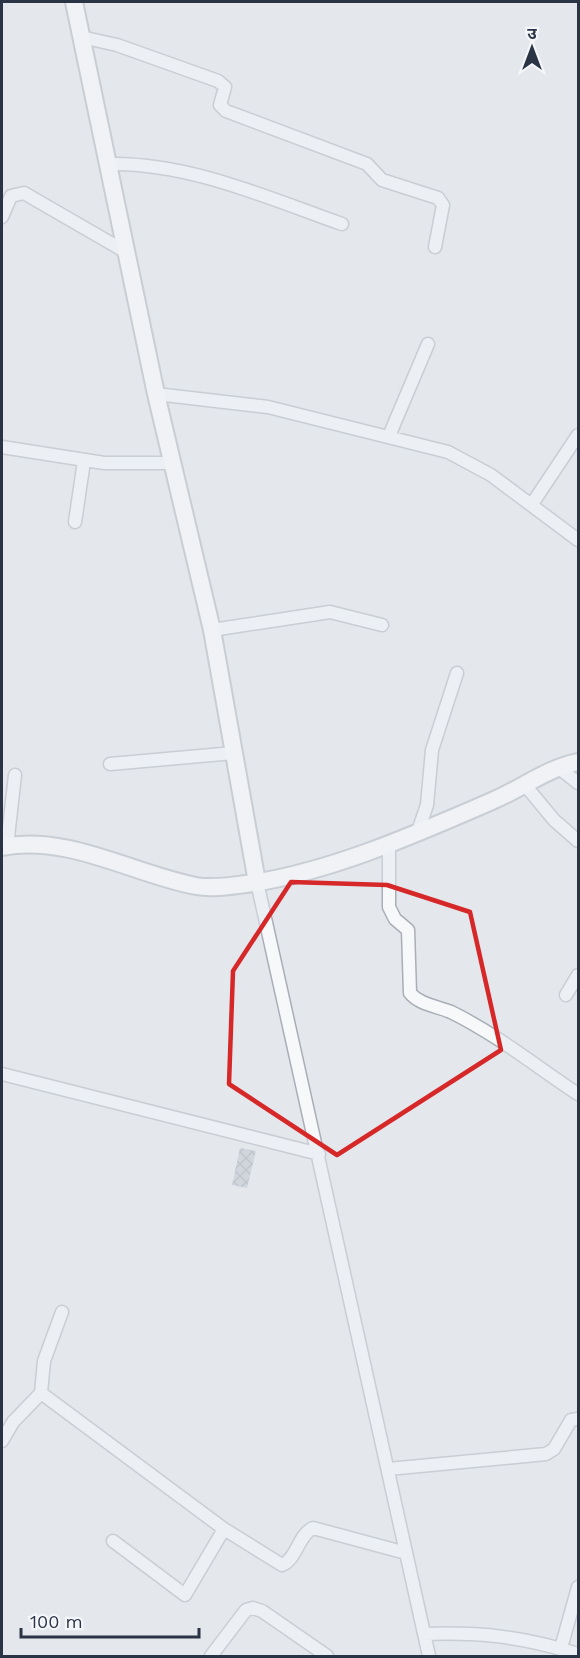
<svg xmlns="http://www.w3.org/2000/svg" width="580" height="1658" viewBox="0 0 580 1658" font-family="'Work Sans','Noto Sans Devanagari',sans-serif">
  <defs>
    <pattern id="building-cross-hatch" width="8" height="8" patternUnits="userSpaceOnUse" patternTransform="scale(1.5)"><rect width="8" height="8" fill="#bbc0ca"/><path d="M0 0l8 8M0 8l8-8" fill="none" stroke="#989da6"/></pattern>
  </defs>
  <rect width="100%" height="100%" fill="#e4e7ec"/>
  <path fill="url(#building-cross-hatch)" d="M240 1148 256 1151 247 1188 232 1185Z"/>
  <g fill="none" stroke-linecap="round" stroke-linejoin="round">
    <defs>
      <path id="street" d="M81 37 117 45 218 81 225 87 220 105 226 111 367 164 382 180 438 198 443 205 435 247
        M108 164C188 162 268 198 342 224
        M2 217 11 196 24 193 126 252
        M156 394 268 407 448 452 491 475 578 540
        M389 436 428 344
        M2 447 104 463H173
        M532 504 578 435
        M75 522 84 461
        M212 630 330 612 382 625
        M110 764 234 753
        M559 768 578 783
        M525 785 554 820 578 841
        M418 831 427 805 432 750 457 673
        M389 843V907L395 919 408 930 410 993C420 1005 437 1006 451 1012 496 1034 537 1067 578 1094
        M7 846 15 775
        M257 882 429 1656
        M566 995 578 975
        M2 1074 319 1154
        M62 1312 44 1361 41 1393 224 1529 282 1565C297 1559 298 1535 313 1528L406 1553
        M2 1441 13 1422 41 1393
        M388 1469 546 1454 554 1449 571 1420 578 1419
        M113 1541 185 1595 224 1529
        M424 1634C482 1632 524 1637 578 1654
        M561 1648 578 1587
        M211 1656 246 1610 253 1608 262 1611 327 1656"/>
      <path id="secondary" d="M74 2 156 394 212 630 257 882
        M2 847C68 834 133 874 196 886 213 889 230 886 246 884 328 873 416 834 492 801 521 789 547 768 578 762"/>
    </defs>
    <use href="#street" stroke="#a9aeb7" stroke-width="15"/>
    <use href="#secondary" stroke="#a9aeb7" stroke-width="20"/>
    <use href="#street" stroke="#f7f8fa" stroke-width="12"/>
    <use href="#secondary" stroke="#fff" stroke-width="16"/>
  </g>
  <path d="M0 0H580V1658H0ZM291 882 387 885 470 912 501 1050 337 1155 229 1084 233 971Z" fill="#e4e7ec" fill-opacity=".55" fill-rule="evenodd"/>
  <path fill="none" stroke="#d62828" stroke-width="4.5" stroke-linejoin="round" d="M291 882 387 885 470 912 501 1050 337 1155 229 1084 233 971Z"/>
  <rect width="580" height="1658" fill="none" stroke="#2b3445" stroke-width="6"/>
  <g transform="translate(532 48)" stroke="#f4f6f9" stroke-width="4.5" paint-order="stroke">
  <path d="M0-4.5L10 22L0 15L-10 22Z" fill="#2b3445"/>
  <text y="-9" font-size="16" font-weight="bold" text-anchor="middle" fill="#2b3445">उ</text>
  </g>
  <path d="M21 1628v9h178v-9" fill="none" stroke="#2b3445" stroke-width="3"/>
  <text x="30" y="1628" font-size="18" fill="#2b3445" stroke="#f4f6f9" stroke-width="4.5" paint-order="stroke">100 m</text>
</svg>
